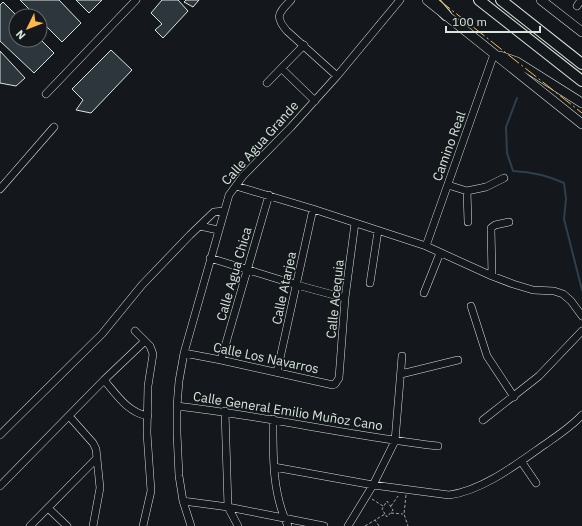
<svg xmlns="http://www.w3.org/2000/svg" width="582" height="526" viewBox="0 0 582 526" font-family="'IBM Plex Sans',sans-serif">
  <rect width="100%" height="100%" fill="#14181c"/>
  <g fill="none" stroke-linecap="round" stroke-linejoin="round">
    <path stroke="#2f3f4d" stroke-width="2" d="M517 98 506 127 507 153 513 171C532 172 547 175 564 183L566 199 564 219 582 290"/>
  </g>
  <path fill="#2c363c" stroke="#d8e6dc" d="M20 0H59L81 23 62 42 40 20V16H36Z
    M76 0H102L89 13Z
    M162 0H178L188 11 163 38 155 30 162 24 151 13Z
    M186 0H199L193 7 184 2Z
    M3 2 17 16 16 40 40 39 54 53 34 73 0 41V5Z
    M111 50 132 70 91 113 76 110 83 100 72 89Z
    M0 51 25 78 16 86 0 83Z"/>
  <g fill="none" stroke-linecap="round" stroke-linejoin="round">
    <defs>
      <path id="minor" d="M291 0C279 13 274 16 287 31L337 76
        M577 6 581 0
        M282 69 315 101
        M267 83 304 45
        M46 94 136 0
        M448 185 467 191 486 187 504 178
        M236 186 313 209 426 246 492 276 513 284 533 290 554 291 563 294 571 301 582 316
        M0 189 54 127
        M467 191 468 222
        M200 226 218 230
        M426 246 494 54
        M210 258 297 285 345 298
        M492 276 491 228 495 225 509 222
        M370 283 378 231
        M424 293 440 253
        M471 306 487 356 514 397
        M135 331 150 346 153 354 148 386 147 433 151 491 143 526
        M184 353 221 360 333 385 335 384 339 378 345 298 355 223
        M221 360 269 195
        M277 372 313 209
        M401 374 458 360
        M104 380C116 394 128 413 148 416
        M177 406C265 416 351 436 438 446
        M225 411 228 507 238 526
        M69 416 93 443 96 449 100 488 93 526
        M273 419C273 455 272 493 288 526
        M483 420 539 376 582 331
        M0 435 102 334 142 285 190 235 214 212 224 211
        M521 461 536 483
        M274 467 373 485 449 495C482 491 517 464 544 445 557 436 571 427 582 415
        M0 486 104 380 145 341
        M183 501 228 507 324 526
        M48 508 67 526
        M30 526 97 458
        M191 526 183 501 179 476 177 433V406L179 381 184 353 229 195 243 176 291 127 337 76 400 0
        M348 526 373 485 395 441 402 356"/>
      <path id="major" d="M427 0 582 124
        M541 0 582 32
        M500 56 517 62 582 103"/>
      <path id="highway" d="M433 0 446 15
        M479 0 582 81
        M501 0 582 64"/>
    </defs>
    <use href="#minor" stroke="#d8e6dc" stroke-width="8"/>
    <use href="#major" stroke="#d8e6dc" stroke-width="10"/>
    <use href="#highway" stroke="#d8e6dc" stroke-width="12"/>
    <path stroke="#9da8a2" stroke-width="1" stroke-dasharray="3 2" stroke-linecap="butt" d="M406 495 404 514 408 526
      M372 499 383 506
      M391 506 398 496
      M391 513 403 514
      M365 526 375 520
      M379 526 375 520 385 514 387 517 393 510 387 501 382 509 385 514"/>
    <use href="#minor" stroke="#14181c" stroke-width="7"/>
    <use href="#major" stroke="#14181c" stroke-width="9"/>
    <use href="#highway" stroke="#14181c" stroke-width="10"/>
    <path stroke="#ffb74d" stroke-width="1" stroke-dasharray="14 3 2 3" stroke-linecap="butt" d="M439 0 582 113"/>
  </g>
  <g text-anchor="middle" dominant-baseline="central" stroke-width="3" stroke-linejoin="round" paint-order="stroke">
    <g font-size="13" fill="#d8e6dc" stroke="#14181c">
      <text transform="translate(260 143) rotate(-48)">Calle Agua Grande</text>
      <text transform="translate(449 146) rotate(-70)">Camino Real</text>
      <text transform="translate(234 274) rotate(-74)">Calle Agua Chica</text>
      <text transform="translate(284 288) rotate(-78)">Calle Atarjea</text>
      <text transform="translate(335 299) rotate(-84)">Calle Acequia</text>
      <text transform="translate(266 358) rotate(12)">Calle Los Navarros</text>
      <text transform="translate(288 411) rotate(9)">Calle General Emilio Muñoz Cano</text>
    </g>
  </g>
  <g transform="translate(28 28) rotate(227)"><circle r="19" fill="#14181c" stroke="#626a69"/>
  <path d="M0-3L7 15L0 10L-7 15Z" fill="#ffb74d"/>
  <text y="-6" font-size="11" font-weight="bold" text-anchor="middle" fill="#d8e6dc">N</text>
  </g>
  <path d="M446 26v6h94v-6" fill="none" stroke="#d8e6dc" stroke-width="2"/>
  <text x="452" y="26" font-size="12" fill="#d8e6dc" stroke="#14181c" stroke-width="3" paint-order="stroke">100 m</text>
</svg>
